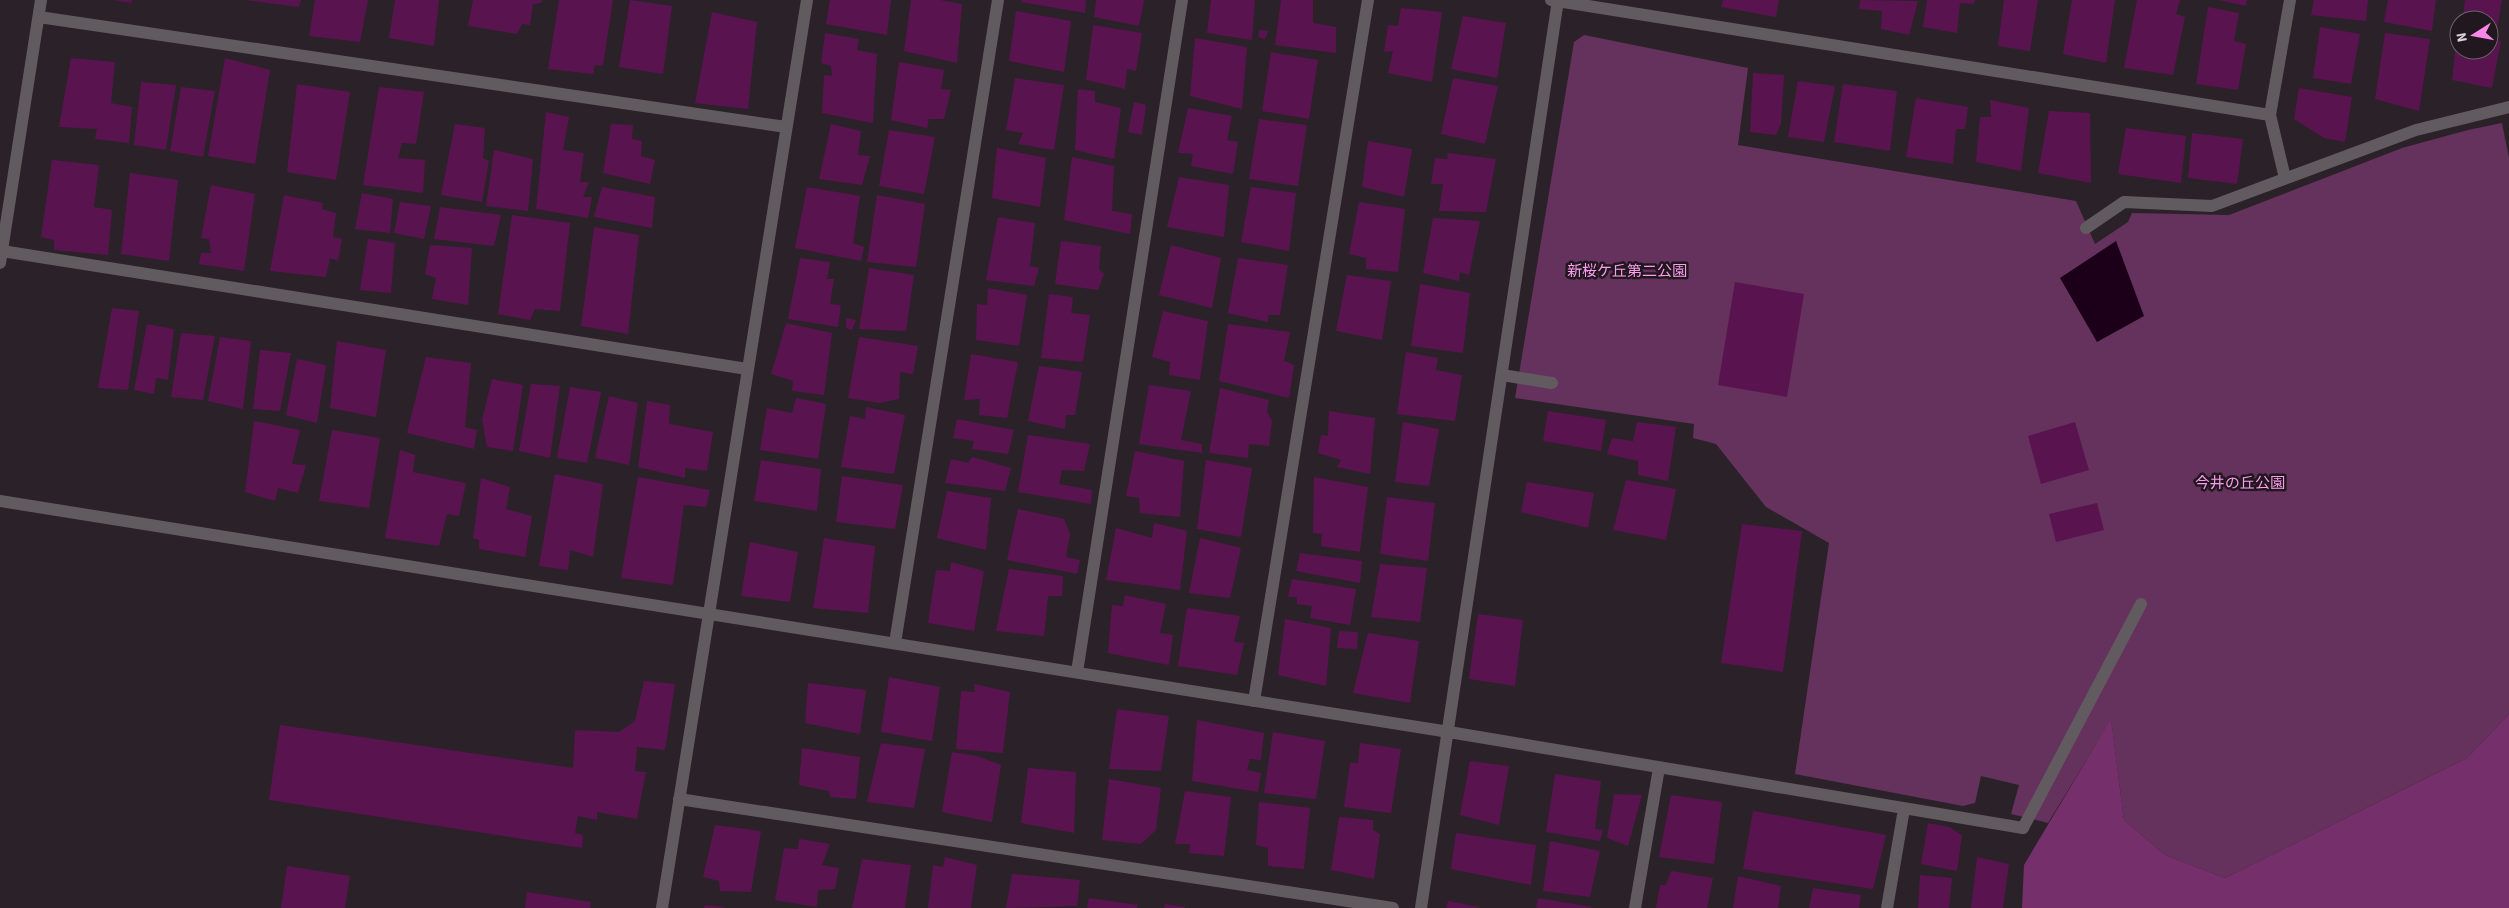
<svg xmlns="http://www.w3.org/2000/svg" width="2509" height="908" viewBox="0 0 2509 908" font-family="'Source Sans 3','Noto Sans JP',sans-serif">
  <rect width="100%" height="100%" fill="#2b2129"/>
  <path fill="#65325d" d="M1584 35 1748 68 1738 145 2076 201 2095 244 2128 222 2132 213 2229 215 2402 148 2468 130 2502 123 2509 158V714L2467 758 2225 878 2165 855 2124 820 2111 720 2048 823 2011 814 2019 785 1981 776 1975 803 1963 806 1795 774 1829 543 1766 507 1716 444 1693 438 1694 424 1515 398 1574 42Z"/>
  <path fill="#75306b" d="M2509 714V908H2022L2024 865 2111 719 2124 820 2165 855 2225 878 2467 758Z"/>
  <path fill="#1c0019" d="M2116 241 2144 316 2097 342 2060 278Z"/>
  <path fill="#591450" d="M114 0H132L131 3Z
    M245 0H301L299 7Z
    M315 0H368L360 42 309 36Z
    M395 0H439L434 46 389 38Z
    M473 0H542L541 3 533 4 530 25 522 24 517 34 468 26Z
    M559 0H613L603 66 595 65 593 74 548 69Z
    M630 0 672 6 663 74 619 67Z
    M830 0H891L887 35 826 24Z
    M911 0H940L962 4 957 63 904 51Z
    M1022 0H1086L1085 13 1021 2Z
    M1096 0H1144L1139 26 1094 17Z
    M1211 0H1255L1252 40 1207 33Z
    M1281 0H1313V23L1336 27V53L1275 45Z
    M1723 0H1779L1776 17 1721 7Z
    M1860 0 1918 1 1909 35 1881 29 1882 11 1859 9Z
    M1927 0H1975L1974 4 1960 3 1957 33 1923 27Z
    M2004 0H2038L2030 51 1998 46Z
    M2072 0H2115L2106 63 2063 54Z
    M2137 0H2180L2176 14 2185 17 2173 75 2124 68Z
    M2219 0H2247L2246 6Z
    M2314 0H2368L2366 21 2311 15Z
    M2388 0H2436L2432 31 2384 22Z
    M2465 0H2502L2497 29 2489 28V20H2463Z
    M2208 7 2239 13 2234 41 2246 44 2238 90 2196 84Z
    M1401 8 1442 12 1432 82 1388 73 1393 51 1384 52 1388 25 1398 26Z
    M1016 11 1071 21 1064 72 1009 61Z
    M712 12 757 22 748 109 695 103Z
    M1463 16 1506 23 1497 78 1451 69Z
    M1093 25 1142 33 1136 71 1127 69 1125 89 1086 80Z
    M2320 27 2360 34 2351 84 2313 78Z
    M1259 30 1268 31 1265 39 1258 37Z
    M825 33 859 39 857 50 877 54 873 123 822 113 824 75 832 76 831 66 821 63Z
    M2385 33 2430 39 2419 111 2375 99Z
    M2457 35 2459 50H2489V39L2501 41 2492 88 2452 80Z
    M1195 38 1247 47 1242 109 1190 96Z
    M1271 52 1318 60 1309 119 1262 111Z
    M71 58 115 62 111 103 132 107 129 143 95 139 97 129 59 127Z
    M225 58 270 70 255 164 208 156Z
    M899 62 944 70 941 89 951 90 944 119H929L927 128 891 120Z
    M1753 73 1784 75 1781 124 1776 135 1750 132Z
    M1015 78 1064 85 1054 150 1018 144 1023 133 1006 130Z
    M1453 78 1498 86 1485 144 1441 134Z
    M1798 81 1835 86 1824 142 1788 137Z
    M141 82 176 85 166 150 134 145Z
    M297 84 350 92 336 180 287 172Z
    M1843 84 1897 91 1890 151 1834 142Z
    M181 87 215 91 203 157 170 151Z
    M379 87 424 92 416 144 402 143 398 158 425 160 423 193 363 185Z
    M2299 88 2352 97 2345 142 2324 138 2294 119Z
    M1078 89 1095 91V102L1121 108 1114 159 1075 150Z
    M1916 98 1968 107 1965 129H1956L1953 164 1906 157Z
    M1990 100 2029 108 2021 171 1976 162 1980 117H1991Z
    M1134 102 1146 105 1142 135 1128 132Z
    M1188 108 1232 116 1227 140 1238 142 1233 174 1191 166 1193 154 1178 153Z
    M2049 111 2090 113 2091 183 2038 173Z
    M546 112 569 117 563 150 584 153 580 182H589L583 197H592L588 218 536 209Z
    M1259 119 1307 125 1298 186 1249 179Z
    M455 124 485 128 483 158 489 161 482 202 441 195Z
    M611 124 633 125 632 139 642 141 641 156 655 160 650 184 603 173Z
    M831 124 861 131 858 155 870 156 862 185 819 179Z
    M2126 128 2186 136 2181 183 2118 174Z
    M889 130 935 137 924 194 879 186Z
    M2192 133 2243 139 2237 184 2188 178Z
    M1368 141 1412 149 1404 197 1362 187Z
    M997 148 1046 158 1040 207 992 198Z
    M494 150 533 159 528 211 486 206Z
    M1447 153 1496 159 1486 212 1439 211 1443 184H1431L1435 158 1448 159Z
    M1072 157 1114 166 1112 211 1132 214 1130 234 1064 220Z
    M52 160 99 165 94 207 112 210 108 255 54 250V240L41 237Z
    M130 173 178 180 169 261 121 254Z
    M1179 177 1229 185 1224 237 1167 227Z
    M211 185 255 194 244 271 199 264 201 253H211L209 239 201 238Z
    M602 187 655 197 652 228 594 217Z
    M807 187 860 196 853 243 864 247 861 261 795 248Z
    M1251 187 1296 193 1289 251 1241 242Z
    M362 193 393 199 390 233 355 229Z
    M284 195 323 203 322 209 336 213 333 237 342 239 338 261 330 258 326 277 270 271Z
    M877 195 925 204 916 267 867 262Z
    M400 202 431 206 424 239 394 233Z
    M1359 202 1405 209 1398 272 1366 269V258L1349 254Z
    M440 207 501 215 494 246 434 239Z
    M512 215 570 223 560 311 535 309 530 320 498 314Z
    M998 217 1035 223 1030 266 1039 268 1034 286 986 280Z
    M1433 218 1480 221 1469 275 1460 272 1459 281 1423 273Z
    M594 227 639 235 628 334 581 326Z
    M368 239 395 243 391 293 360 290Z
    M1061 241 1101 246 1099 269 1104 274 1098 290 1055 284Z
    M430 245 472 248 468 305 432 299 436 278 425 274Z
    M1171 245 1221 258 1212 308 1159 295Z
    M800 258 830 262 827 279H834L830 304 841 305 838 327 788 319Z
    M1238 258 1288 265 1280 315H1268V322L1228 313Z
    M869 268 914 275 906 331 859 329Z
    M1347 275 1391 281 1382 340 1336 331Z
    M1735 282 1804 294 1787 397 1718 385Z
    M1420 284 1470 293 1463 353 1411 346Z
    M988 288 1027 295 1019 346 976 340 977 304 987 305Z
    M1049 294 1073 297 1071 313 1090 315 1083 362 1041 358Z
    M112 308 139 311 128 390 98 388Z
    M1163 311 1208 321 1200 380 1169 375 1170 362 1152 357Z
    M846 318 856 320 852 330 846 328Z
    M786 323 832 333 824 395 792 391 793 381 771 374Z
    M147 324 174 329 168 380 156 378 154 394 134 390Z
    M1228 324 1290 332 1284 361 1294 365 1289 398 1219 381Z
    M181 333 215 336 203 400 171 397Z
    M220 337 251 341 243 409 208 401Z
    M859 337 918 346 913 374 900 372 899 399 879 403 848 398Z
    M337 341 386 350 376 417 330 408Z
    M260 350 291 353 280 411 253 409Z
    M1406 352 1438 358 1436 370 1462 375 1455 421 1397 414Z
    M971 354 1018 362 1007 418 979 415 980 399 964 400Z
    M426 357 471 363 465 427 477 430 474 449 407 433Z
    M297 359 326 365 317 423 286 415Z
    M1039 366 1082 372 1075 415H1066L1065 429 1028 421Z
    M492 379 523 385 513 451 487 447 482 420Z
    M531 384 560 386 550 458 519 451Z
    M1149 385 1191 391 1181 440 1202 444V453L1139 444Z
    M570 387 601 392 587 463 557 458Z
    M1220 388 1269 400 1267 412 1272 421 1269 446 1249 444 1248 458 1209 453Z
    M609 396 638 403 629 465 595 458Z
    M796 398 826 404 818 459 760 450 767 408 792 413Z
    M647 401 670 405 669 424 713 432 707 471 685 468V478L638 467Z
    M866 407 905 415 894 474 841 467 850 416 865 419Z
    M1329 411 1375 418 1370 474 1337 467 1341 460 1318 453 1321 435 1328 436Z
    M1548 411 1606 420 1601 451 1543 441Z
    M957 419 1014 430 1008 454 972 449 974 441 953 438Z
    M254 421 300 430 292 464 306 465 298 493 278 488 275 501 245 492Z
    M1403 422 1439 429 1429 486 1395 482Z
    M1637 422 1676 427 1668 481 1638 475V461L1607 454 1612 438 1633 441Z
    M2075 422 2089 470 2041 484 2028 436Z
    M332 430 380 438 369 508 319 501Z
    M1028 435 1090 444 1084 471 1062 470 1059 484 1092 490 1091 504 1018 492Z
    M400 450 415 455 413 472 466 483 459 516 447 514 439 546 385 538Z
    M1135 451 1184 461 1180 517 1140 513 1139 498 1126 496Z
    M972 457 1011 468 1005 491 945 483 951 459 968 463Z
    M761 460 821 469 817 511 754 501Z
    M1206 460 1252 468 1241 537 1197 529Z
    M555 474 603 484 593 557 570 550 568 570 539 566Z
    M842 476 903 485 895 529 836 522Z
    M638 477 710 490 706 507 684 505 673 585 621 578Z
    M1314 477 1368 487 1360 552 1321 546 1322 534 1313 533Z
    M481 478 510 487 506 509 532 516 525 557 479 549V540L473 538Z
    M1626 480 1676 489 1666 540 1613 530Z
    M1527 482 1594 493 1588 528 1521 512Z
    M947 491 991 498 986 550 937 538Z
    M1387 497 1435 503 1428 561 1380 554Z
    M2097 503 2104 530 2056 542 2049 514Z
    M1018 509 1064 519 1070 534 1066 557 1080 560 1077 574 1007 560Z
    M1154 523 1187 531 1180 590 1106 580 1116 528 1152 538Z
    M1742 524 1802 531 1783 672 1721 663Z
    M824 538 875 546 868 613 813 608Z
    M1200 538 1241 548 1230 598 1189 593Z
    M750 542 798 552 790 602 741 596Z
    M1300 553 1362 561 1360 583 1296 571Z
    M951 562 984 571 974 631 928 623 936 570 950 571Z
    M1380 564 1427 568 1420 622 1371 617Z
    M1009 569 1063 576 1062 596H1048L1044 636 996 631Z
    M1292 579 1356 589 1350 625 1310 618 1312 606 1297 604V597H1288Z
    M1125 595 1166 604 1160 633 1173 635 1169 665 1108 653 1112 605 1123 606Z
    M1187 608 1240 616 1234 642 1244 643 1237 675 1178 666Z
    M1478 614 1523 620 1515 686 1469 679Z
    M1285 619 1331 628 1326 686 1278 675Z
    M1339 631 1358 632 1357 649 1337 648Z
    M1368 633 1419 641 1410 703 1353 693Z
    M889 677 940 687 932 741 881 732Z
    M644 681 675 684 665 750 637 747 635 771 646 772 637 819 597 812V820L578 816 575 833 583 835 582 848 269 800 280 725 573 768 575 730 619 732 635 721Z
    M808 683 866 690 860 734 805 723Z
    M974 684 1010 692 1003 753 956 749 961 691 975 692Z
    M1117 709 1169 716 1161 771 1109 769Z
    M1197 720 1264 733 1261 760 1250 759 1247 770 1261 773 1258 792 1192 781Z
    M1273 732 1325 741 1316 799 1264 793Z
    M881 743 925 749 914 808 867 802Z
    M1360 743 1401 749 1391 813 1344 807 1350 763H1358Z
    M802 748 860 757 856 799 830 797 829 791 799 785Z
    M952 752 977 756 1001 765 992 822 942 812Z
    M1470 761 1509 766 1499 825 1460 815Z
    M1028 768 1076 772 1074 833 1021 823Z
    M1555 774 1601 781 1595 829 1603 830 1600 841 1546 832Z
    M1109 779 1161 788 1156 830 1141 844 1102 840Z
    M1185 791 1231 797 1224 856 1189 853 1190 844H1175Z
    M1614 794 1642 795 1628 846 1607 838Z
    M1671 795 1722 802 1714 864 1659 857Z
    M1259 802 1310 808 1304 869 1268 866V848L1256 845Z
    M1753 811 1886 835 1873 889 1743 869Z
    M1339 817 1373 820V830L1380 834 1374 879 1331 870Z
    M1928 823 1949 827 1962 835 1957 871 1921 864Z
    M715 825 761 831 751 892 720 891 719 881 703 877Z
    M1456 833 1536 845 1531 885 1451 869Z
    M799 839 830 844 822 865 839 868 835 889 818 890 817 907 775 900 784 848 798 849Z
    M1550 841 1600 851 1590 897 1543 891Z
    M945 857 977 865 971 908H928L933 865 943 867Z
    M1977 857 2009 864 2003 908H1971Z
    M862 859 911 865 905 908H852Z
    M287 866 350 876 345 908H281Z
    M1671 871 1713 878 1707 908H1656L1660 885H1666Z
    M1012 874 1080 880 1077 906 1006 908Z
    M1920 875 1952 878 1949 908H1918Z
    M1738 876 1781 886 1778 908H1733Z
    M1813 888 1861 895 1859 908H1809Z
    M527 892 591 902 590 908H525Z
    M1089 898 1138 905 1137 908H1087Z
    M1538 898 1592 907 1591 908H1536Z
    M1448 901 1479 907V908H1446Z
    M1165 904 1185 907V908H1164Z
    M705 905 724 907V908H704Z"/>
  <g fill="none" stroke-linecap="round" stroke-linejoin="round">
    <path stroke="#615b5f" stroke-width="12" d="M1502 375 1552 383
      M2023 828 2141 604"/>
    <path stroke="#615b5f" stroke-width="12" d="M1551 0 2270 115
      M39 17 786 127
      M2285 178 2270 115 2290 0
      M2086 228 2124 202 2212 206 2416 130 2509 107
      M2 251 747 369
      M0 263 41 0
      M895 643 998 0
      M1077 672 1182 0
      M1254 701 1368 0
      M1449 732 2023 828
      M679 799 1393 908
      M662 908 807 0
      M1421 908 1558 0
      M1635 908 1659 768
      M1887 908 1904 809"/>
    <path stroke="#615b5f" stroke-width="12" d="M0 501 1449 732"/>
  </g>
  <g text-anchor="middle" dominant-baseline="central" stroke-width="5" stroke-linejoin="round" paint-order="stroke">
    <g font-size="15" fill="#fe9cee" stroke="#21171f">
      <text x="1627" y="271">新桜ケ丘第二公園</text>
      <text x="2240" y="483">今井の丘公園</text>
    </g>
  </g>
  <g transform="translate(2474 35) rotate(259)"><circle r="24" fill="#21171f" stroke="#6c636a"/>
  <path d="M0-4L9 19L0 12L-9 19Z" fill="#f987e8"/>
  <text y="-8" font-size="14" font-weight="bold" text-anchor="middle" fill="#dcd5da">N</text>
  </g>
</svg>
